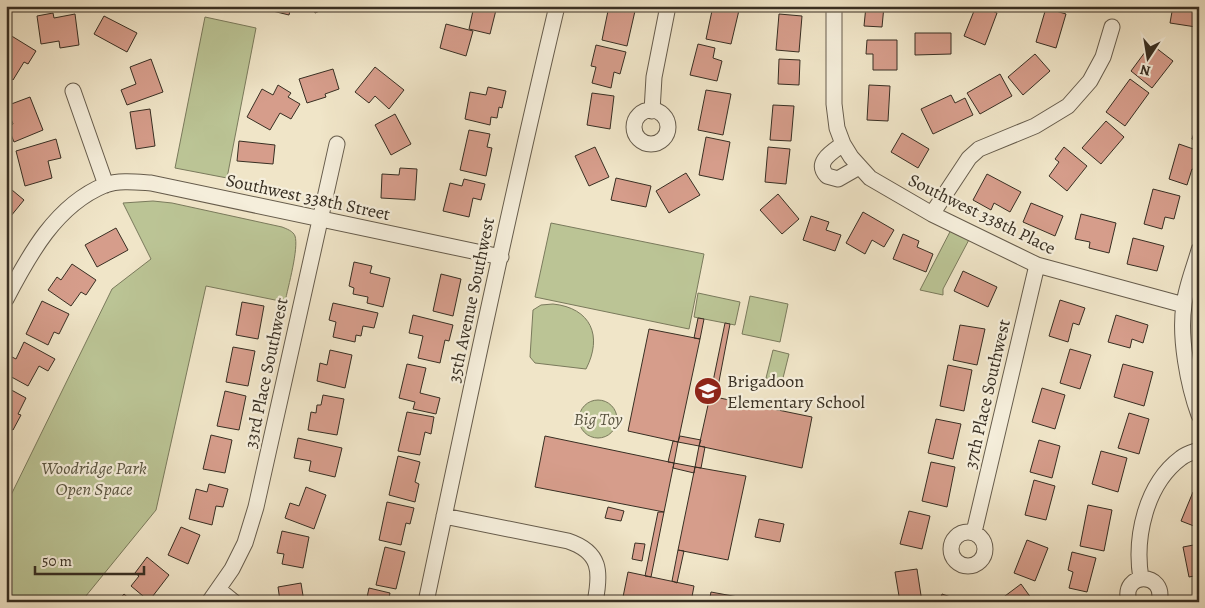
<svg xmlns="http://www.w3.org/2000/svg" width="1205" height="608" viewBox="0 0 1205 608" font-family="Alegreya,serif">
  <rect width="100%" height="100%" fill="#f0e5c8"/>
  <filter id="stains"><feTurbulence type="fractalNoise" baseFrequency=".004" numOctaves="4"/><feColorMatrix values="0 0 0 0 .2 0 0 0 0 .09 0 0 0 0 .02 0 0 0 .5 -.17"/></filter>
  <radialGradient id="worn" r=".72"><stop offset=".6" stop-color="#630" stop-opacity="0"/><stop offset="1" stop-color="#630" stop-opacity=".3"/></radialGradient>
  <path fill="#bbc495" stroke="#7a7a5c" d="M205 17 256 28 227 178 175 168Z
    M153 201 172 203 282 227C287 229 293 231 295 236 299 248 288 287 285 302L206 286 156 510 81 602H6V500L11 495 112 289 151 259 123 203Z
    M551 223 704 254 689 329 535 297Z
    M954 224 972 234 943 289V295L920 290Z
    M698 293 740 302 735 325 694 317Z
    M750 296 788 304 780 342 742 334Z
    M553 304C591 308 603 336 586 369L535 363 530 357 533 310 541 305Z
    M773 350 789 354 782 382 766 378Z
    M579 419a19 19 0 1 1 38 0a19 19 0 1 1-38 0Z"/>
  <path fill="#d69d8b" stroke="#382f23" d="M252 6H291L289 15Z
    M312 6H331L315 13Z
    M474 6H497L490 34 469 29Z
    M609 6 635 11 627 46 602 40Z
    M713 6H740L731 44 706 39Z
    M866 6H884L882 27 864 26Z
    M976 6H981L997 13 985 45 964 36Z
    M1173 6H1199L1196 27 1170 23Z
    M1046 8 1066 14 1056 48 1036 42Z
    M53 13 54 18 75 14 79 45 60 48 59 41 41 44 37 16Z
    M779 14 802 16 799 52 776 50Z
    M104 16 137 33 127 52 94 34Z
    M446 24 473 31 466 56 440 48Z
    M915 33H951V54L915 55Z
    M10 35 36 51 28 64 24 62 13 80 6 75V41Z
    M867 40H897V70H873V54H866Z
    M698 44 715 48 713 58 722 61 717 81 690 75Z
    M1151 44 1173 61 1152 88 1131 71Z
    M596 45 626 52 620 74 614 72 611 88 592 83 596 67 591 66Z
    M1035 54 1050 71 1023 95 1008 77Z
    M151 59 163 92 127 105 121 90 136 84 130 67Z
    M779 59 800 60 799 85 778 84Z
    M375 67 404 90 389 109 375 96 369 103 355 92Z
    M333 69 339 89 325 94 326 97 307 103 299 79Z
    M1000 74 1012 96 980 114 967 93Z
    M1130 79 1149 93 1125 126 1106 112Z
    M278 85 291 93 288 97 300 104 291 119 280 113 270 130 247 117 262 89 273 95Z
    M869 85 890 86 888 121 867 120Z
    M488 87 506 91 502 108 499 107 497 118 491 117 490 125 465 119 470 92 486 95Z
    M706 90 731 94 723 135 698 130Z
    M592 93 614 96 610 129 587 125Z
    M951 95 955 103 965 98 973 115 933 134 921 109Z
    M30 97 43 130 14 142 8 127 13 124 6 106Z
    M773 105 794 106 791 141 770 140Z
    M150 109 155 146 136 149 130 112Z
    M395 114 411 144 391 155 375 125Z
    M1199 117V141L1192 139Z
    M1106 121 1124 137 1101 164 1082 148Z
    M469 130 490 134 487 147 492 148 486 176 460 170Z
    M902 133 929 149 918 168 891 152Z
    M706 137 730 142 723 180 699 175Z
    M56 139 61 158 48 161 52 178 25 186 16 151Z
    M239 141 275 145 273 164 237 161Z
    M1179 144 1199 151 1198 171 1192 169 1187 185 1169 179Z
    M595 147 609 177 589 186 575 156Z
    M768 147 790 149 786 184 765 182Z
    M1064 147 1087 166 1067 191 1049 176 1059 162 1055 159Z
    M400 168 417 169 415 200 381 198 382 174 399 175Z
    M686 173 700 195 669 213 656 191Z
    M987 174 1021 192 1010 212 994 203 991 210 973 200Z
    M616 178 651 186 646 207 611 200Z
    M464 179 485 184 481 200 473 198 469 217 443 211 450 183 462 186Z
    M6 185 24 200 6 222Z
    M1153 189 1180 196 1174 219 1165 217 1162 229 1144 224Z
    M778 194 799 219 782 234 760 210Z
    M1031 203 1063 216 1055 236 1023 222Z
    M863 212 894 230 884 247 872 240 865 254 846 243Z
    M1081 214 1116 223 1109 253 1089 248 1090 242 1075 239Z
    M811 216 829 222 826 230 841 235 835 251 803 240Z
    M116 228 128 250 97 267 85 245Z
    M903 234 919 241 917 247 933 254 926 272 893 259Z
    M1133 238 1164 246 1157 271 1127 264Z
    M354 262 372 266 370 273 390 278 383 307 367 303 368 297 353 294 354 288 349 286Z
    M72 264 96 280 86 295 81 292 71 306 48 290 57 277 61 280Z
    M963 271 997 287 988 307 954 291Z
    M441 274 461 279 453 316 433 311Z
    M1060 300 1085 308 1079 325 1073 323 1068 342 1049 336Z
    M42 301 69 314 59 334 54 332 48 345 26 334Z
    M242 302 264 306 258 339 236 335Z
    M333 303 378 313 374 328 363 326 361 336 356 335 355 342 333 337 336 322 329 320Z
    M413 315 453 325 449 341 445 340 440 363 418 358 423 336 409 333Z
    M1116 315 1148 325 1143 343 1132 339 1130 348 1108 342Z
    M698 318 704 319 700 339 694 338Z
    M725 323 730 324 716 397 710 396Z
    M960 325 985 329 977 365 953 360Z
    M649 329 700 339 678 442 628 431Z
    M24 342 55 359 48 371 39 366 28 386 6 374V368L12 357 16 359Z
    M233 347 255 351 248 386 226 382Z
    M1070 349 1091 355 1080 389 1060 383Z
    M330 350 352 355 345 388 317 381 320 363 327 365Z
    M407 364 426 368 420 393 440 398 436 414 413 409 415 402 399 398Z
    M1123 364 1153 372 1144 406 1114 397Z
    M948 365 972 370 964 411 940 406Z
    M6 387 26 398 18 414 21 415 13 430 6 427Z
    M1042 388 1065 395 1055 429 1032 422Z
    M225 391 246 396 239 430 217 426Z
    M323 395 344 399 337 435 308 430 311 412 316 413 317 405H321Z
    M710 396 812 417 802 468 699 446Z
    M407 412 434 417 431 434 425 432 420 455 398 451Z
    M1129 413 1149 419 1139 454 1118 448Z
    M936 419 961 424 953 459 928 453Z
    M211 435 232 440 225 473 203 469Z
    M545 436 674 463 664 512 535 487Z
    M680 436 701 440 699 446 678 442Z
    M298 438 342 448 335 477 309 471 311 461 294 458Z
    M1039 440 1060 446 1052 478 1030 472Z
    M673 441 678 442 674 463 668 462Z
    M699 446 705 447 701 468 695 467Z
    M1101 451 1127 458 1118 492 1092 484Z
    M398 456 420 462 415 482 419 484 415 502 389 495Z
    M931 462 955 467 947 507 922 501Z
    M674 463 695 467 694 473 673 468Z
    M695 467 746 476 728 560 678 550Z
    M1034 480 1055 486 1046 520 1025 515Z
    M209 484 228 489 223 507 216 506 212 525 189 519 196 489 207 492Z
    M306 487 326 495 314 529 285 518 290 503 299 506Z
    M1193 492 1199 495V528L1181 521Z
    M387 502 414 508 410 524 406 523 401 545 379 540Z
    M1088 505 1112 510 1104 551 1080 546Z
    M608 507 624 511 621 521 605 518Z
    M909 511 930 516 922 549 900 544Z
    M658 512H664L651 577 645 576Z
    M759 519 784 524 780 542 755 537Z
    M181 527 200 535 188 564 168 555Z
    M282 531 309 537 303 568 282 564 284 554 277 553Z
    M1027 540 1048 548 1035 581 1014 573Z
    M635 543 645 544 642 561 632 559Z
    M1199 544V575L1189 577 1183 547Z
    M385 547 405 552 396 589 376 585Z
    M678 550 684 551 677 583 672 581Z
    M1072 552 1096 558 1087 592 1069 588 1073 572 1068 570Z
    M147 557 169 575 149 601 131 586 139 576 135 573Z
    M917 569 922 602H900L895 572Z
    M628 572 694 586 691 602H622Z
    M301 583 304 602H275L280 601 278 587Z
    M1021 584 1034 602H997Z
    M369 588 390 593 388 602H366Z
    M711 592 738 597 737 602H709Z
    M124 594 133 602H117Z
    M942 594 965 602H940Z"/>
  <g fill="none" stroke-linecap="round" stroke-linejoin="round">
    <defs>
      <path id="minor" d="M834 6V104L837 128 843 144 851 157 870 178 932 214 1037 265 1184 305
        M73 91 106 185
        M634 127a17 17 0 1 1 34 0a17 17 0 1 1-34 0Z
        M652 111 654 77 668 6
        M843 144C832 152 814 162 827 176L838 179 859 167
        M932 214 969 158 979 149 1035 126 1068 106 1090 81 1103 57 1112 27
        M1199 250C1194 268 1186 287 1184 305 1179 337 1188 385 1199 415
        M6 299C29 255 56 205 105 185 119 180 136 182 151 183L501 257
        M444 516 568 541C601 552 601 572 595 602
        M951 549a17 17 0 1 1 34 0a17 17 0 1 1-34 0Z
        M974 532 1037 265
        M1141 579C1134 537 1146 484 1181 458 1186 454 1193 452 1199 450
        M218 589 234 602
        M209 602 232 569 245 543 256 507 337 144
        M426 602C468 403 510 204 557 6
        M1129 602C1120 571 1167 571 1159 602"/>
    </defs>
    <use href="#minor" stroke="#665c4c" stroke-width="17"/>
    <use href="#minor" stroke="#f5eedb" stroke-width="15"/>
  </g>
  <defs>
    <symbol id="school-disc" viewBox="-11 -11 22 22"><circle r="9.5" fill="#8f2418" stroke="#f5eedb"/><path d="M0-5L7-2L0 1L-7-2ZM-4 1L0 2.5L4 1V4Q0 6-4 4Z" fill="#fff"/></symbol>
  </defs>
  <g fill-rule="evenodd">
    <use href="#school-disc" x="692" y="375" width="32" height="32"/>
  </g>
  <g text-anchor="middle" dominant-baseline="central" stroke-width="4.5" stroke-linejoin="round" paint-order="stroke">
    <g font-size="18" fill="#382f23" stroke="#f5eedb">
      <text transform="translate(308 197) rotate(12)">Southwest 338th Street</text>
      <text transform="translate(982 214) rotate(26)">Southwest 338th Place</text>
      <text transform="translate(471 300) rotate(-78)">35th Avenue Southwest</text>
      <text transform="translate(266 373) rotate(-78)">33rd Place Southwest</text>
      <text transform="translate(987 394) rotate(-77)">37th Place Southwest</text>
    </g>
    <g font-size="18" fill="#382f23" stroke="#f5eedb" text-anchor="start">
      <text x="727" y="381">Brigadoon<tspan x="727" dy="21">Elementary School</tspan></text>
    </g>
    <g font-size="18" font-style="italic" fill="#595440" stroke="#f5eedb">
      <text x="598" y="419">Big Toy</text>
      <text x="94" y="468">Woodridge Park<tspan x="94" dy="21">Open Space</tspan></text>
    </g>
  </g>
  <rect width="1205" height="608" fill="none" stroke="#f0e5c8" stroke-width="25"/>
  <rect x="8" y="8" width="1190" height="593" fill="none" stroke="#382f23" stroke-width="2.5"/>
  <rect x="12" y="12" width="1180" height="583" fill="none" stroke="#382f23"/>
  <g transform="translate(1148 58) rotate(192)" stroke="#f5eedb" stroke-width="4" paint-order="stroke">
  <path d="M0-4L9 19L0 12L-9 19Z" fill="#382f23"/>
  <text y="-8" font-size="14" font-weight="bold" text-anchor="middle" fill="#382f23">N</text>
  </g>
  <path d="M35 566v8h109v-8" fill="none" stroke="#382f23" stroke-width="2.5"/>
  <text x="42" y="566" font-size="15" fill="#382f23" stroke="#f5eedb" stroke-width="4" paint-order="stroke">50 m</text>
  <rect width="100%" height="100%" filter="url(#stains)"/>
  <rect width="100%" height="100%" fill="url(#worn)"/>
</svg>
